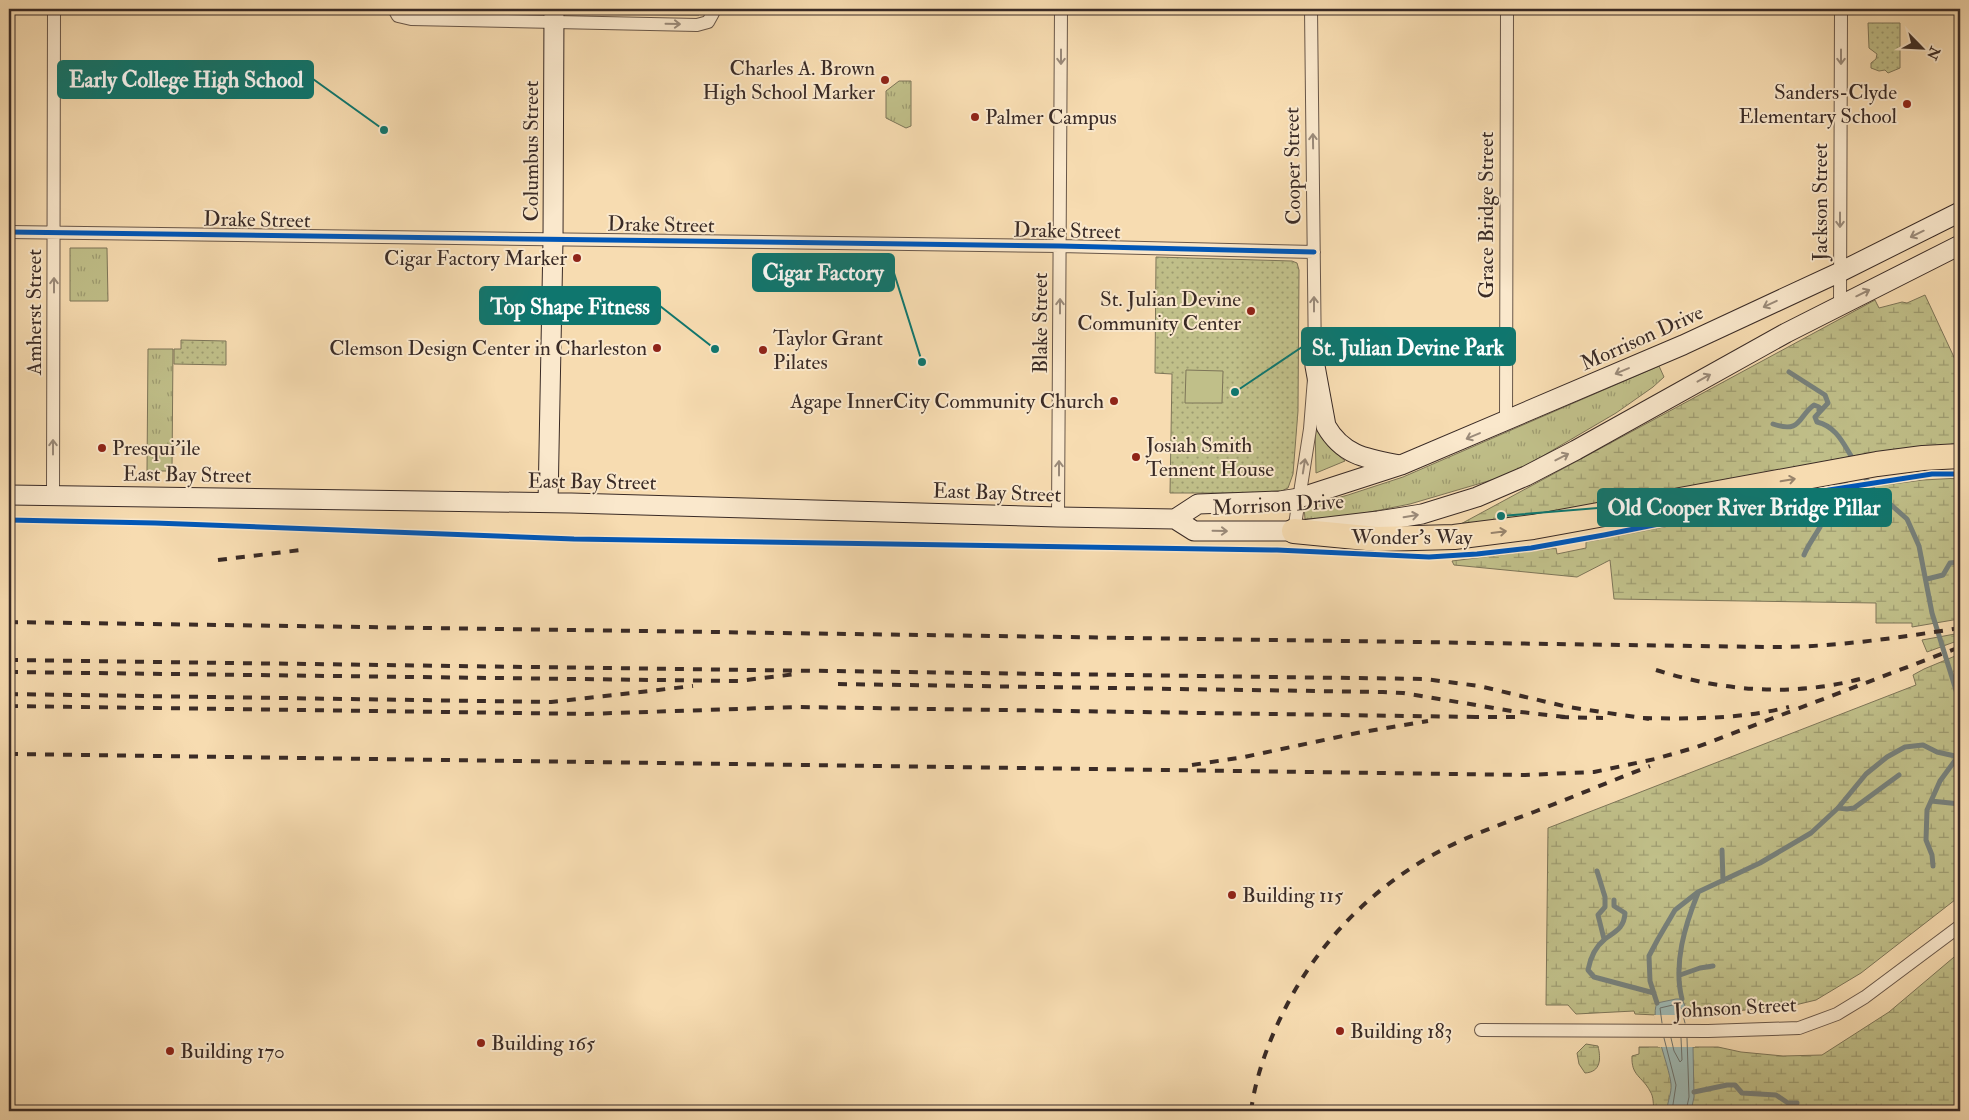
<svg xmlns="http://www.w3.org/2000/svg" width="1969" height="1120" viewBox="0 0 1969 1120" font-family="'IM FELL Double Pica',serif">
  <defs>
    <pattern id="grass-tufts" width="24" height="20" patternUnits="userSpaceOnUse" patternTransform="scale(1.25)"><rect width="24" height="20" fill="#c0bf89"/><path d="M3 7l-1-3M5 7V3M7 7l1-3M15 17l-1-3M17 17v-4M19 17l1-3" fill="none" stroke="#9d9b70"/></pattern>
    <pattern id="wetland-marsh" width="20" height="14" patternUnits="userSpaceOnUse" patternTransform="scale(1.25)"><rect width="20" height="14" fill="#c0bf89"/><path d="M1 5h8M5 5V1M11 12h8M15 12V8" fill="none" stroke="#9d9b70"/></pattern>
    <pattern id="park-dots" width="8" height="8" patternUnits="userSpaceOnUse" patternTransform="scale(1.25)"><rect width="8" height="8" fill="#c0bf89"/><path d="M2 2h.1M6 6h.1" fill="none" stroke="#9d9b70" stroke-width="1.8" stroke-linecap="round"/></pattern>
  </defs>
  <rect width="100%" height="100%" fill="#f7dcb1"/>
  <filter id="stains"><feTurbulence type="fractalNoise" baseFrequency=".004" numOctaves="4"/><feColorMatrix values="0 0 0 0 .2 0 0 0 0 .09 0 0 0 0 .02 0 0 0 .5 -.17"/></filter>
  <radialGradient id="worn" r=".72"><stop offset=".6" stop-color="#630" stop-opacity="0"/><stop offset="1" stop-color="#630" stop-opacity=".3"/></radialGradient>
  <path fill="url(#grass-tufts)" stroke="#7d7558" d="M899 81H911V126L906 128 886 118V91Z
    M70 248H107L108 301H70Z
    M148 349H173L172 471H147Z
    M1659 366 1664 377 1653 387 1616 413 1512 474 1410 504 1345 517 1305 519 1304 507 1348 495 1403 477Z
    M1315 423 1330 448 1345 461 1316 473Z"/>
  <path fill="url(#wetland-marsh)" stroke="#7d7558" d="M1925 295 1960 370V445L1897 449 1858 455 1604 505 1457 526 1875 300 1879 308 1902 302 1907 303Z
    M1960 478 1959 619 1912 627V623H1876V603L1614 599 1610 560 1577 577 1454 565 1452 561 1556 548 1557 554 1586 548V542L1877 486 1923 480Z
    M1955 634 1957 641 1927 652 1922 640Z
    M1960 654V896L1861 973 1816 1000 1791 1006 1689 1015 1693 1047H1718L1741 1052 1783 1056 1822 1055 1889 1012 1960 952V1111H1654C1653 1105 1654 1097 1650 1091 1642 1076 1631 1076 1632 1056L1639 1054V1047H1660L1656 1015 1635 1014 1634 1011 1576 1014 1568 1005H1546L1548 828 1916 685 1913 675 1924 669Z
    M1586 1044 1598 1046C1601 1059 1601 1072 1585 1073L1579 1064 1577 1053Z"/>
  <path fill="url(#park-dots)" stroke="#7d7558" d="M416 9H541L535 13 423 11Z
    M569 9H704L699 15H695L578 14H574Z
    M1868 23H1900V68L1888 73 1885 70 1879 71 1871 68V63L1876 59 1877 54 1869 48Z
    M1156 257 1292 261 1297 263 1299 270 1298 411 1293 474 1288 488 1279 492 1272 493H1170L1172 374 1155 373Z
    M181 340 226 341V365L174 364V349H181Z"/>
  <path fill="#c0bf89" stroke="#7d7558" d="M1186 370 1223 371 1222 403H1185Z"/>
  <path fill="#9fbab5" stroke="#77817c" d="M1676 999H1682L1689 1015 1693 1047 1694 1097 1691 1111H1667C1667 1102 1672 1093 1671 1084 1669 1064 1649 1020 1657 1003Z"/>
  <path fill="#f7dcb1" d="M1654 1015H1692L1695 1047H1658Z"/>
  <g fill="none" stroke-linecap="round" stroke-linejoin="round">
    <path stroke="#6c726e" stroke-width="1" d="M1662 1023 1660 1008 1677 1004 1681 1008 1685 1023
      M1664 1038 1676 1085 1672 1111
      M1671 1038 1674 1051 1680 1062 1682 1060 1681 1038
      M1686 1111 1689 1097 1687 1038"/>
    <path stroke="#77817c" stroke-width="5" d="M1789 372 1825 395 1828 403 1815 417 1817 422C1838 427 1844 446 1855 462
      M1773 424C1802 434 1798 416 1814 405L1819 407V411
      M1862 473 1873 489 1907 519 1919 546 1932 613 1960 703
      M1804 555C1808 545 1815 536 1820 527 1829 506 1823 492 1847 480
      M1927 579 1943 575 1950 563 1960 562
      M1931 801 1960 804
      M1838 808 1847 809 1854 808 1899 775
      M1722 850 1723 881
      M1933 866 1932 855 1926 840 1927 810 1940 781 1959 755
      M1597 871 1605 897V907L1598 915 1604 939
      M1614 900V906L1625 913C1624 928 1616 931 1605 939 1595 947 1590 959 1588 970L1594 977 1654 993
      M1680 975 1700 968 1713 966
      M1682 999C1673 964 1685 925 1698 893
      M1657 1003 1650 981 1649 956 1658 939 1675 910 1698 892 1760 863 1811 833 1838 808 1866 774 1887 757 1905 747 1923 745 1937 752 1955 756 1960 755
      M1694 1092 1727 1085H1735L1742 1093 1776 1095 1788 1103H1797"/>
    <defs>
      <path id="street" d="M394 9 398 16 411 19 697 25 708 22 713 13V9
        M9 232 1060 246 1314 252
        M1840 305 1841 9
        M1506 421 1507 9
        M53 496 54 9
        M1058 517 1061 9
        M1294 531 1310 429 1315 366 1311 9
        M1481 1030 1708 1031 1799 1028 1837 1014 1865 997 1960 926"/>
      <path id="secondary" d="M1315 366 1326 426C1343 456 1368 459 1400 465
        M9 495 571 503 1058 517 1175 519
        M548 503 553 240 554 9
        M1175 519 1194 531H1294L1378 521 1422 514 1477 497 1526 476 1576 450 1786 333 1960 245
        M1175 519 1198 504 1280 501 1299 498 1401 465 1683 345 1840 272 1960 212"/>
      <path id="highway" d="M1294 531 1377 539 1454 537 1533 527 1877 464 1923 458 1960 456"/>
    </defs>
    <use href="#street" stroke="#695749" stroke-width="14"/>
    <use href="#secondary" stroke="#3a2b26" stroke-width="21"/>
    <use href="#highway" stroke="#3a2b26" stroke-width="26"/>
    <use href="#street" stroke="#fae8cc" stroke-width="12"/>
    <use href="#secondary" stroke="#fae8cc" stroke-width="19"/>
    <use href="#highway" stroke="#f7dcb1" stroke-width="24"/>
    <path stroke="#3a2b26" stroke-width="4" stroke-dasharray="9 9" stroke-linecap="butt" d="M218 560 301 550
      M9 622 1765 647C1830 648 1896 638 1960 628
      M9 660 1425 679 1479 686 1568 707 1649 719
      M1656 670C1722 691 1792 697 1860 679
      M9 672 738 681 796 674
      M838 684 1383 692 1403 693 1512 711 1566 717
      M9 694 551 702 693 686
      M9 706 585 714 797 707 1477 717
      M1470 717H1515
      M1560 717 1603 718
      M1643 718C1692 719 1741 719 1789 707
      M9 754 1525 775 1594 772 1655 759 1697 747 1960 647
      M1192 765 1244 757 1357 733 1428 721
      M1251 1111C1256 1073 1271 1035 1289 1001 1323 937 1376 885 1440 851 1470 835 1502 824 1534 812 1573 797 1611 781 1650 766"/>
    <defs>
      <path id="cycleway" d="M9 232 1060 246 1314 252
        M9 520 155 523 574 539 1277 550 1429 557 1477 554 1531 548 1604 535 1829 490 1932 474H1960"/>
    </defs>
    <use href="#cycleway" stroke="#fae8cc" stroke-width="8"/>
    <use href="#cycleway" stroke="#0057b8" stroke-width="5"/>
  </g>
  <defs><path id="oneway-shaft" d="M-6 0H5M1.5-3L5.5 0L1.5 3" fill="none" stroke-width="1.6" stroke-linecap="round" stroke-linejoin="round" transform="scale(1.25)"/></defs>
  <g stroke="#9a8a79">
    <use href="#oneway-shaft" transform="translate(673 24) rotate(1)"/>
    <use href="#oneway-shaft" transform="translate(1061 57) rotate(90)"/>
    <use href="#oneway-shaft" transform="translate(1841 57) rotate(90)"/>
    <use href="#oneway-shaft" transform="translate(1313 141) rotate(-91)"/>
    <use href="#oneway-shaft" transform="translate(1840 220) rotate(90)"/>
    <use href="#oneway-shaft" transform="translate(1917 234) rotate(154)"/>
    <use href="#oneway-shaft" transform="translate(54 285) rotate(-90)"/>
    <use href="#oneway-shaft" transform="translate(1863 293) rotate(-26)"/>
    <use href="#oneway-shaft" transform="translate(1314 304) rotate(-90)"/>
    <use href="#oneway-shaft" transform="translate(1770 304) rotate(155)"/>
    <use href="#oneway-shaft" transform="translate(1060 306) rotate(-90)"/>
    <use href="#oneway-shaft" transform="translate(1622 371) rotate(157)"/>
    <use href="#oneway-shaft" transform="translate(1704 378) rotate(-29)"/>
    <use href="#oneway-shaft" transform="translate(1473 436) rotate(157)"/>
    <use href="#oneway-shaft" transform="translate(53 447) rotate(-90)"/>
    <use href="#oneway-shaft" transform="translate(1562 457) rotate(-27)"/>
    <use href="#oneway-shaft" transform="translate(1304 466) rotate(-81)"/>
    <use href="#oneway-shaft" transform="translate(1059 468) rotate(-90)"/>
    <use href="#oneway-shaft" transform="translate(1411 516) rotate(-9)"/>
    <use href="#oneway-shaft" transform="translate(1220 531) rotate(1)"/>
  </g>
  <g stroke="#98846c">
    <use href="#oneway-shaft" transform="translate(1788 480) rotate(-10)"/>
    <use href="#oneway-shaft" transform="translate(1499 532) rotate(-7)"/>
  </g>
  <g fill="#8f2418" stroke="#fae8cc" stroke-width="2">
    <circle cx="885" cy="80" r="5"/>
    <circle cx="1907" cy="104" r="5"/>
    <circle cx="975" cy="117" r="5"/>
    <circle cx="577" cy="258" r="5"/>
    <circle cx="1251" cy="311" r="5"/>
    <circle cx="657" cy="348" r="5"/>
    <circle cx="763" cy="350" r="5"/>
    <circle cx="1114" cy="401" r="5"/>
    <circle cx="102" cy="448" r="5"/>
    <circle cx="1136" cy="457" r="5"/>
    <circle cx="1232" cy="895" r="5"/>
    <circle cx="1340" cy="1031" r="5"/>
    <circle cx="481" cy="1043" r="5"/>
    <circle cx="170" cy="1051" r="5"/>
  </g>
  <g text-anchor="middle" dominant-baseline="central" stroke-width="4" stroke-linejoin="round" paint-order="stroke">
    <g font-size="21" fill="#3a2b26" stroke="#fae8cc" text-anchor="start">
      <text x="875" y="68" text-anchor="end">Charles A. Brown<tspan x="875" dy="24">High School Marker</tspan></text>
      <text x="1897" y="92" text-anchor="end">Sanders-Clyde<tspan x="1897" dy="24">Elementary School</tspan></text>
      <text x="985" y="117">Palmer Campus</text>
      <text x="567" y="258" text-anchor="end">Cigar Factory Marker</text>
      <text x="1241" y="299" text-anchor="end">St. Julian Devine<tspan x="1241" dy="24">Community Center</tspan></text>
      <text x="773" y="338">Taylor Grant<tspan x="773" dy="24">Pilates</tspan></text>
      <text x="647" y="348" text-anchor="end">Clemson Design Center in Charleston</text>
      <text x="1104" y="401" text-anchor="end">Agape InnerCity Community Church</text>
      <text x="1146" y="445">Josiah Smith<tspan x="1146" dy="24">Tennent House</tspan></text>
      <text x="112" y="448">Presqui'ile</text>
      <text x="1242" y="895">Building 115</text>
      <text x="1350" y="1031">Building 183</text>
      <text x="491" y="1043">Building 165</text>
      <text x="180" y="1051">Building 170</text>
    </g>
    <g font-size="21" fill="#3a2b26" stroke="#fae8cc">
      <text transform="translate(531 151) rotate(-90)">Columbus Street</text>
      <text transform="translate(1293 166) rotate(-91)">Cooper Street</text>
      <text transform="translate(1820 202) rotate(-90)">Jackson Street</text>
      <text transform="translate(1486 215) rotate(-90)">Grace Bridge Street</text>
      <text transform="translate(257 220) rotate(1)">Drake Street</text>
      <text transform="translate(661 225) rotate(1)">Drake Street</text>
      <text transform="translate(1067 231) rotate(1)">Drake Street</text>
      <text transform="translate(34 312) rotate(-90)">Amherst Street</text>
      <text transform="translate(1040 323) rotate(-90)">Blake Street</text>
      <text transform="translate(1642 338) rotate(-24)">Morrison Drive</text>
      <text transform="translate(187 475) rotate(1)">East Bay Street</text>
      <text transform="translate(592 482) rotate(1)">East Bay Street</text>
      <text transform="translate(997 493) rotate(2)">East Bay Street</text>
      <text transform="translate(1278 505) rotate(-3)">Morrison Drive</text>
      <text x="1412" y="537">Wonder's Way</text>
      <text transform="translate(1735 1008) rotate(-3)">Johnson Street</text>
    </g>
  </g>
  <path fill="none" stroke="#0f766e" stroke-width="2" d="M384 130L313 79M922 362L894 273M715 349L660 306M1235 392L1302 347M1501 516L1598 508"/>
  <g fill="#0f766e" stroke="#fae8cc" stroke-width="2">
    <circle cx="384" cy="130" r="5"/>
    <circle cx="922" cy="362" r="5"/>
    <circle cx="715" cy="349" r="5"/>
    <circle cx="1235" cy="392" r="5"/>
    <circle cx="1501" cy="516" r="5"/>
  </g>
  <g fill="#0f766e" stroke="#0f766e" stroke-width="2">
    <rect x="58" y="61" width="255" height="37" rx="5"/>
    <rect x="753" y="254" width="141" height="37" rx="5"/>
    <rect x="480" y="287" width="180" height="37" rx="5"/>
    <rect x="1302" y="328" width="213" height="37" rx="5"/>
    <rect x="1598" y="489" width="293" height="37" rx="5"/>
  </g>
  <g font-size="22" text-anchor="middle" font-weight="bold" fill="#fff">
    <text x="186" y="87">Early College High School</text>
    <text x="823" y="280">Cigar Factory</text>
    <text x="570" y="314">Top Shape Fitness</text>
    <text x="1408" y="355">St. Julian Devine Park</text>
    <text x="1744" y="515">Old Cooper River Bridge Pillar</text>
  </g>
  <rect width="1969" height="1120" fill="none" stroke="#f7dcb1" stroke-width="30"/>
  <rect x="10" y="10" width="1949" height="1100" fill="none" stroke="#3a2b26" stroke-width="2.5"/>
  <rect x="15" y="15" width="1939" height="1090" fill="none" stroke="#3a2b26"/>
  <g transform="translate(1922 48) rotate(114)" stroke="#fae8cc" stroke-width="4" paint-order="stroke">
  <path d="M0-4L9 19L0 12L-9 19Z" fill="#3a2b26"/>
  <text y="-8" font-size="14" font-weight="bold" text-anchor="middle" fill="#3a2b26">N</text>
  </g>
  <rect width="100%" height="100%" filter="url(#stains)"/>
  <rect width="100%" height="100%" fill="url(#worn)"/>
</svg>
